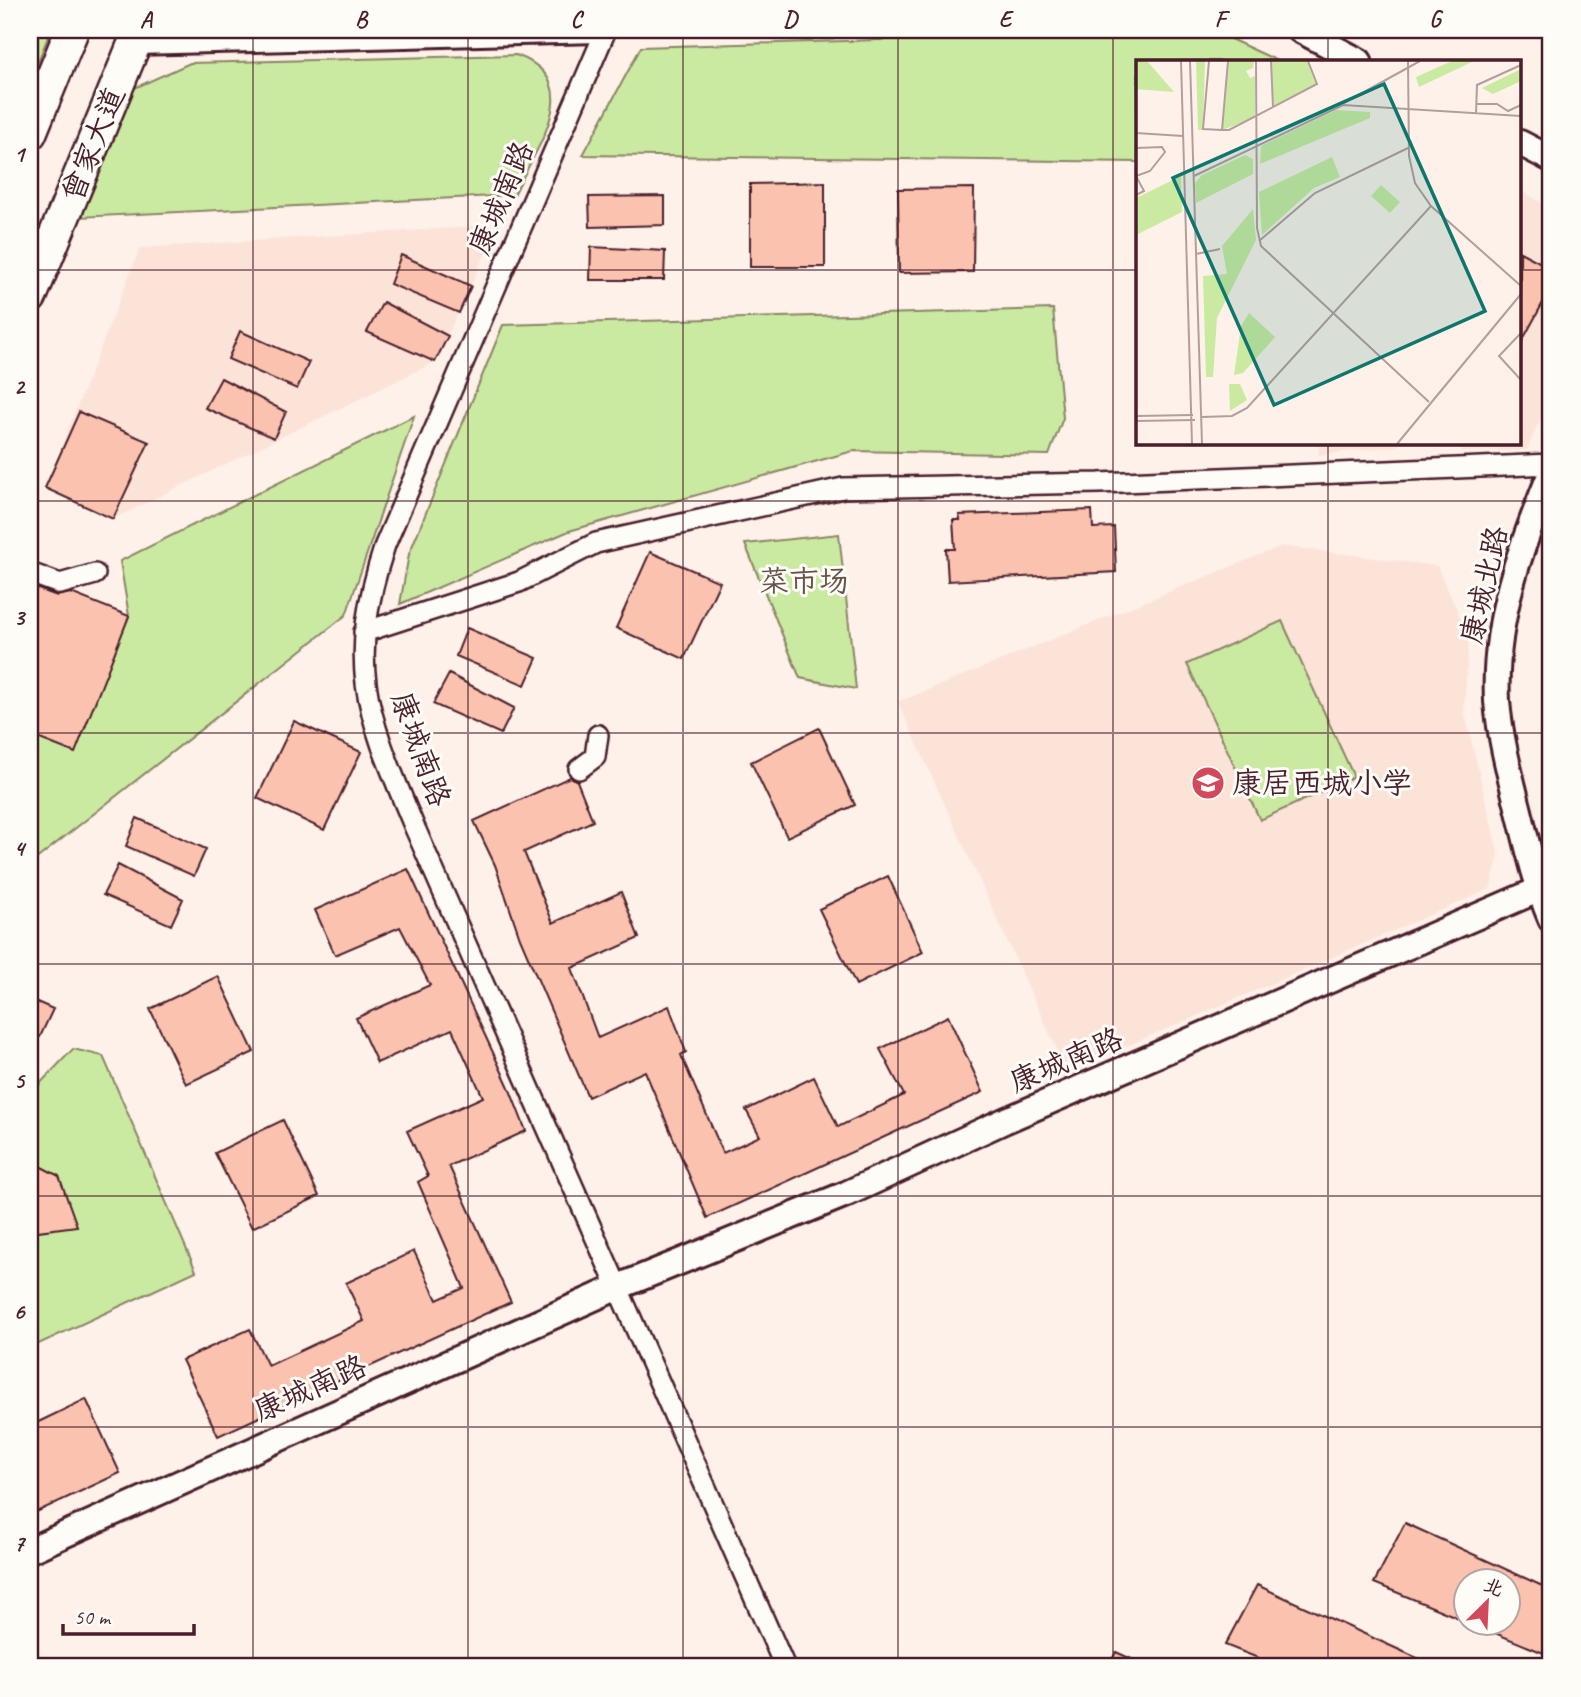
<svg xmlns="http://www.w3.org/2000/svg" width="1581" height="1697" viewBox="0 0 1581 1697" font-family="Caveat,'LXGW WenKai TC',sans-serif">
  <rect width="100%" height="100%" fill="#fdf1e9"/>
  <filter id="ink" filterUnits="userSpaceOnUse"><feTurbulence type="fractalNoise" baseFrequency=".0143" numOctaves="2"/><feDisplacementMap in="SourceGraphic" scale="14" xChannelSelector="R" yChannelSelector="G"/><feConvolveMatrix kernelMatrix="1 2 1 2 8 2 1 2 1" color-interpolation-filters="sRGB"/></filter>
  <g filter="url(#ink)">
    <path fill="#fce3d8" d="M1520 190 1551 208V268L1520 252Z
      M499 225 435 362 113 519 45 488 140 248Z
      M1551 288V394L1527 450 1461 452 1466 443H1520V345Z
      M1318 443H1399V446L1319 455Z
      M1282 546 1437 566 1469 636 1464 710 1499 856 1490 889 1067 1072 898 702Z"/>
    <path fill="#cbeaa1" stroke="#8a8466" stroke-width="2" d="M30 30H51L30 81Z
      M1211 30 1278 61H1138V162L583 155 641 47Z
      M516 55C589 81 536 147 514 195L79 217 130 90 190 63Z
      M1053 309 1063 418 1049 455 853 451 569 531 400 604 409 554 503 325Z
      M414 416 346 615 30 864V735L75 752 129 616 120 561Z
      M839 534 856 689 800 678 745 544Z
      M1282 621 1354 777 1260 820 1187 664Z
      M73 1049 103 1056 196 1271 30 1348V1094Z"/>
    <path fill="#fbc3af" stroke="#4a1f2b" stroke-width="2" d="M825 182V267H750V184Z
      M974 188 973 272 899 273 898 189Z
      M665 196V225L590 227 589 197Z
      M591 247 665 251 664 280H590Z
      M1520 252 1551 268V288L1520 345Z
      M401 255 471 286 459 313 390 284Z
      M383 302 448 336 435 362 367 332Z
      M240 331 309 362 297 389 228 359Z
      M221 378 286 412 274 438 205 408Z
      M79 412 149 442 113 519 45 488Z
      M1092 510 1093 528 1114 527 1116 572 948 581 946 549H955L953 520H960L959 515Z
      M650 552 720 582 684 659 616 628Z
      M30 586 57 596 71 593 129 616 75 753 30 735Z
      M467 628 537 658 525 685 456 656Z
      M449 674 514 708 501 734 433 704Z
      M294 721 361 752 324 830 257 798Z
      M819 728 855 805 787 837 751 762Z
      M570 777 577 781 593 821 524 852 553 923 621 892 639 938 572 968 598 1038 669 1006 686 1052 681 1055 723 1153 760 1136 746 1110 814 1077 838 1127 904 1095 880 1049 948 1016 983 1092 707 1218 645 1071 588 1097 520 938 495 865 474 821Z
      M137 818 206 849 194 876 126 846Z
      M118 865 183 899 171 925 103 895Z
      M408 869 508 1085 526 1131 449 1166 511 1302 218 1436 182 1360 250 1329 268 1366 364 1321 346 1283 414 1251 437 1300 464 1288 418 1182 428 1176 407 1131 483 1097 452 1029 377 1063 356 1018 430 985 400 927 335 955 315 910Z
      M888 876 923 952 856 985 819 909Z
      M218 976 254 1052 186 1084 150 1009Z
      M30 999 53 1009 40 1037 30 1032Z
      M283 1120 319 1196 252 1228 215 1153Z
      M30 1161 59 1176 77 1226 30 1232Z
      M86 1399 120 1473 30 1515V1472L36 1469 30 1456V1426Z
      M1405 1523 1551 1590V1656L1473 1624 1508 1623V1581H1466V1621L1374 1583Z
      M1257 1585 1437 1667H1281L1225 1645Z
      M1116 1652 1149 1667H1108Z"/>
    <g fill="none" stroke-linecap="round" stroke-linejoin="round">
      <defs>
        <path id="minor" d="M606 30 385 545C345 668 367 713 414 826L785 1667
          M30 573 60 584 95 574
          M364 632 519 582 596 543 843 488 1099 483 1551 464
          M579 769 595 757 598 735"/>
        <path id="tertiary" d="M1300 30 1359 61
          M135 42 599 30
          M1520 143 1551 159
          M1551 473C1521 546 1493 620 1497 701 1500 738 1510 775 1519 811 1528 848 1536 884 1551 919
          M30 1550 618 1287 846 1194 1004 1121 1538 890"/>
        <path id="trunk" d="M30 133 72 30
          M30 297 140 30"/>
      </defs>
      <use href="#minor" stroke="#4a1f2b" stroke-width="24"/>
      <use href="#tertiary" stroke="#4a1f2b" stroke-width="30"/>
      <use href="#trunk" stroke="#4a1f2b" stroke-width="37"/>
      <use href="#minor" stroke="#fdfcf7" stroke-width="19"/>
      <use href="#tertiary" stroke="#fdfcf7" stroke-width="24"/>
      <use href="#trunk" stroke="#fdfcf7" stroke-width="32"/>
    </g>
  </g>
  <path fill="none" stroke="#4a1f2b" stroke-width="2" stroke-opacity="0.55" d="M253 30V1667M468 30V1667M683 30V1667M898 30V1667M1113 30V1667M1328 30V61M30 270H1138M1520 270H1551M1328 443V1667M30 501H1551M30 733H1551M30 964H1551M30 1196H1551M30 1427H1551"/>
  <defs>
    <symbol id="school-disc" viewBox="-11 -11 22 22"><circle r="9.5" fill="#d1495b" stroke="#fdfcf7"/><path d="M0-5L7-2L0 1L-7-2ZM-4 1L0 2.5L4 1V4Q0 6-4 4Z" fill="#fff"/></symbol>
  </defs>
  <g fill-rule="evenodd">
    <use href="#school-disc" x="1189" y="764" width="38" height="38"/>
  </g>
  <g text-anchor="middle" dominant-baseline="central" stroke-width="6" stroke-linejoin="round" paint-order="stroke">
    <g font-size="30" fill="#4a1f2b" stroke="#fdfcf7">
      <text transform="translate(93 144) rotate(-68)">曾家大道</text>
      <text transform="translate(501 198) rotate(-67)">康城南路</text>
      <text transform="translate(1484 585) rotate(-77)">康城北路</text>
      <text transform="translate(421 749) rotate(70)">康城南路</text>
      <text transform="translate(1066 1060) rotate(-23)">康城南路</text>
      <text transform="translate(310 1388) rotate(-24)">康城南路</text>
    </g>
    <g font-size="30" fill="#6a5248" stroke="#fdfcf7">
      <text x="804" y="581">菜市场</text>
    </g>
    <g font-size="30" fill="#4a1f2b" stroke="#fdfcf7" text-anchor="start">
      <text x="1232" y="783">康居西城小学</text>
    </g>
  </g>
  <g transform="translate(1136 60)">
    <rect width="385" height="385" fill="#fdf1e9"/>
    <path d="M1 1H11L38 32 0 29ZM60 1H69L67 70H62ZM92 1H118L117 8 110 11 114 18 119 16V58L86 70ZM135 1H172L181 24 137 47ZM316 1H338L283 27 280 17ZM385 9V21L357 34 346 28ZM200 50 234 52V58L124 104 125 86ZM109 95 117 99V114L60 143 59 123 66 115ZM196 97 204 117 178 128 126 175 123 132ZM45 116 46 152 0 175V138ZM245 125 264 142 254 153 235 136ZM117 149 120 180 81 258 77 317H70L67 216 91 214 86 186ZM113 253 139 277 107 313 98 315 105 266ZM93 324H104L111 340 94 351Z" fill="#cbeaa1"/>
    <path fill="none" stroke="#b59d9d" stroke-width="2" d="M45 1 56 384M54 1 66 384M73 1 67 69 86 70M92 1 86 70H93L181 24 172 1M120 1 121 168 125 186 293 342M135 1 137 47M272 1 273 96 279 123 295 146 385 226M208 43 284 1M340 44H361L372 51 385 45M340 53 341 25 385 5M0 73 47 76M0 88 26 87 29 92 14 111 0 116 8 131 0 135M58 116 207 45 385 56M123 181 179 133 272 88M60 194 84 189M385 273 363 296 385 320M0 356 57 355M66 357 96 356 111 348 295 146M0 361 59 360M261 384 385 234"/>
    <path fill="#0f766e" fill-opacity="0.15" stroke="#0f766e" stroke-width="3.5" d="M248 24 349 251 138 345 37 118Z"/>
    <rect width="385" height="385" fill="none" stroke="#4a1f2b" stroke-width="3.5"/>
  </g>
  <rect width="1581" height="1697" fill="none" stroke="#fdfcf7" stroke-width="77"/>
  <g transform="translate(1487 1602) rotate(24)"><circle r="33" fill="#fdfcf7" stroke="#b5a4a5" stroke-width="2"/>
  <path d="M0-5L12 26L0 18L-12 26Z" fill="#d1495b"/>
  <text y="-10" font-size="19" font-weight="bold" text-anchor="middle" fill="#4a1f2b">北</text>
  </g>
  <path d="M63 1624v10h131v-10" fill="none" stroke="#4a1f2b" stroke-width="3.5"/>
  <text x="74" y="1624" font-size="21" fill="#4a1f2b" stroke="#fdfcf7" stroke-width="5" paint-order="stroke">50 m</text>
  <rect x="38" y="38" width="1504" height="1620" fill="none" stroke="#4a1f2b" stroke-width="2.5"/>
  <g font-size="23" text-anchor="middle" font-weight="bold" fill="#4a1f2b">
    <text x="146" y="27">A</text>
    <text x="361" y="27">B</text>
    <text x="576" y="27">C</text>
    <text x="790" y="27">D</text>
    <text x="1005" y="27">E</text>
    <text x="1220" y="27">F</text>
    <text x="1435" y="27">G</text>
    <text x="19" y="162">1</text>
    <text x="19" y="394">2</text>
    <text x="19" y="625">3</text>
    <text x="19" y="856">4</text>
    <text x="19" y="1088">5</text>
    <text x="19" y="1319">6</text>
    <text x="19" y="1551">7</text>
  </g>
</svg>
